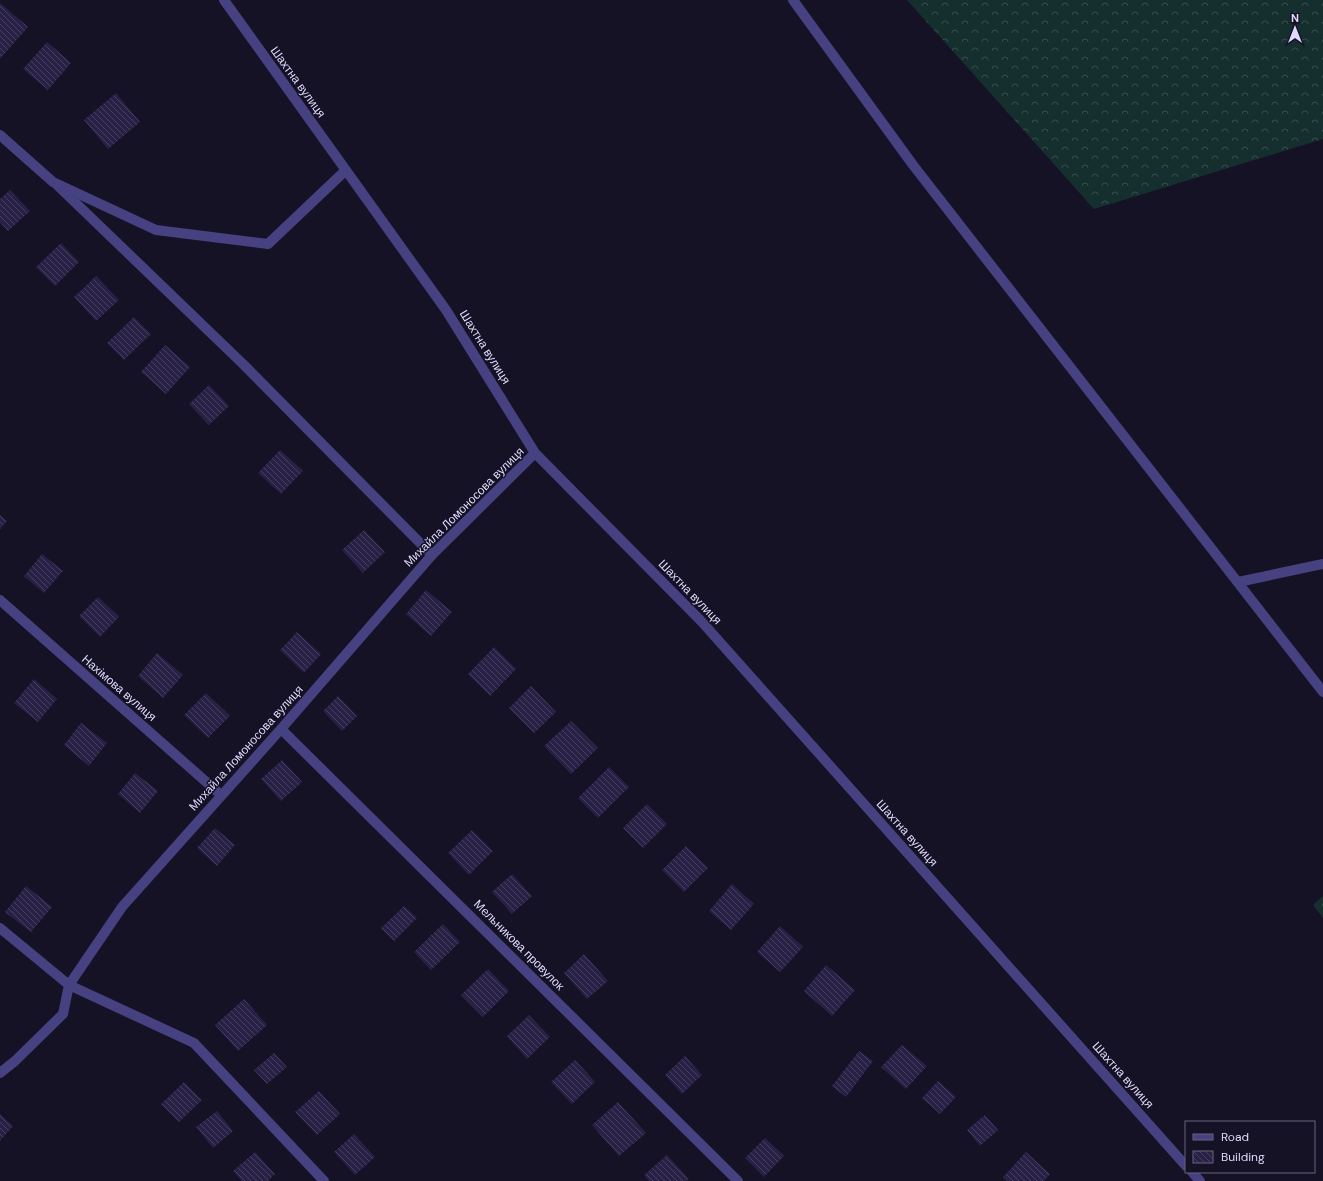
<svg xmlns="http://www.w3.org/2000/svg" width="1323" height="1181" viewBox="0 0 1323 1181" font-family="'DM Sans',sans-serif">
  <defs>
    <pattern id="forest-crowns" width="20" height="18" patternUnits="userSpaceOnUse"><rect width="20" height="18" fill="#152f2f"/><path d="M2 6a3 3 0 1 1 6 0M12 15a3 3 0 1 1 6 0" fill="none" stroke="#374d4e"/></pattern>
    <pattern id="building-back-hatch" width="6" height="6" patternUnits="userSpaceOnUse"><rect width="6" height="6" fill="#282045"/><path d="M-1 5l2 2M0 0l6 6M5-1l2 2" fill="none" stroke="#474061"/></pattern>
  </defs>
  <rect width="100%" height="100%" fill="#161226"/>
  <path fill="url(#forest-crowns)" d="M907 0H1323V139L1094 209Z
    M1323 896V918L1313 905Z"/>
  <path fill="url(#building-back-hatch)" d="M0 3 28 27 0 59Z
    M47 42 71 63 48 90 23 69Z
    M116 93 140 122 108 149 84 120Z
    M10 190 30 211 8 231 0 222V199Z
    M61 243 79 262 55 286 36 267Z
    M96 276 119 300 96 321 74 297Z
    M134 317 151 334 124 360 107 343Z
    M165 345 190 367 166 394 141 372Z
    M209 385 229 406 209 425 189 404Z
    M280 450 303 471 281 494 258 473Z
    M0 515 7 521 0 529Z
    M364 530 385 552 363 573 342 550Z
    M42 554 63 571 44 593 24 576Z
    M426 590 452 612 431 636 406 614Z
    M98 597 119 617 100 637 79 616Z
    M297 632 321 654 304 673 280 650Z
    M494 647 516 669 490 696 468 674Z
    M157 653 183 675 163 698 138 676Z
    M34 679 57 699 38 722 14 703Z
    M531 686 556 712 534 733 509 708Z
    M206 693 230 716 208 738 184 715Z
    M338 696 357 716 342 731 323 711Z
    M571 721 598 748 571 774 544 746Z
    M81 723 107 743 89 766 64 745Z
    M282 760 302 782 281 801 261 779Z
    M609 767 629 787 598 818 578 798Z
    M135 773 158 791 140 813 118 794Z
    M647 804 667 824 643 848 623 828Z
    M215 828 235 845 217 866 197 848Z
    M472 830 493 851 469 875 448 853Z
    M686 846 708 868 684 892 662 870Z
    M512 874 532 896 512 914 492 892Z
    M732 884 754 904 731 930 709 911Z
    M26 886 52 907 31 932 5 912Z
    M404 906 417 918 394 941 381 928Z
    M443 924 460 942 431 970 414 952Z
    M780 926 803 947 780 972 757 952Z
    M584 954 608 981 587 999 564 973Z
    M826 965 855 990 832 1016 804 991Z
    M488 969 509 991 483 1017 461 995Z
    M244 999 267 1025 238 1051 215 1025Z
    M529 1015 550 1037 527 1059 507 1036Z
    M902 1045 927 1066 906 1089 881 1067Z
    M859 1051 873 1061 846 1097 832 1086Z
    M274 1053 287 1067 267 1084 254 1070Z
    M685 1056 702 1075 682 1094 665 1075Z
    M575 1060 595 1082 572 1104 551 1082Z
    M938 1081 956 1097 940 1114 922 1098Z
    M184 1082 202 1100 179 1122 161 1104Z
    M319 1091 340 1114 317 1135 295 1112Z
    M618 1102 646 1133 619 1156 592 1125Z
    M217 1111 233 1131 213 1148 196 1127Z
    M0 1114 13 1126 0 1141Z
    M985 1115 998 1130 980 1146 967 1130Z
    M354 1134 375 1157 355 1175 334 1152Z
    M765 1138 784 1156 764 1177 745 1158Z
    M255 1152 275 1174 268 1181H242L233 1171Z
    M1026 1152 1050 1174 1044 1181H1007L1003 1177Z
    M667 1155 689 1179 686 1181H649L644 1175Z"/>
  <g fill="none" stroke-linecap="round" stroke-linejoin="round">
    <path stroke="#464180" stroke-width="10" d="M56 184 243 364 432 555
      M1238 582 1323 564"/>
    <path stroke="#464180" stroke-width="10" d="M224 0 446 310 535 453 702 622 1186 1166
      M793 0 913 165 1323 692
      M0 135 53 182 156 230 268 244 346 170
      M0 600 221 795
      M281 729 738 1181
      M0 928 69 985 194 1043 324 1181
      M0 1073 15 1061 63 1014 69 985 122 907 281 729 432 555 535 453
      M1192 1172 1200 1181"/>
  </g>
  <g text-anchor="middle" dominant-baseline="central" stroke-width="3" stroke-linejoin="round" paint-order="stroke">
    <g font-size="12" fill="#dfdafc" stroke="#161226">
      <text transform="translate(298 82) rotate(54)">Шахтна вулиця</text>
      <text transform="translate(485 347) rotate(58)">Шахтна вулиця</text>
      <text transform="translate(464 507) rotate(-45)">Михайла Ломоносова вулиця</text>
      <text transform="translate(690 592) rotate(46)">Шахтна вулиця</text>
      <text transform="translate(119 688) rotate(41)">Нахімова вулиця</text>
      <text transform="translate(246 748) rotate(-48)">Михайла Ломоносова вулиця</text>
      <text transform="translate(907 833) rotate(48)">Шахтна вулиця</text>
      <text transform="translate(519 945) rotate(45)">Мельникова провулок</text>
      <text transform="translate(1123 1075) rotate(48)">Шахтна вулиця</text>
    </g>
  </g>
  <rect x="1185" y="1121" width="130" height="52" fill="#161226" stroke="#66627c"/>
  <rect x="1193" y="1134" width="20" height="6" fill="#464180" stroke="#66627c"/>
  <text x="1221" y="1141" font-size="12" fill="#dfdafc">Road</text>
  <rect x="1193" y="1151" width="20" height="12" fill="url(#building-back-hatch)" stroke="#66627c"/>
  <text x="1221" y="1161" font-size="12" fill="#dfdafc">Building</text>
  <g transform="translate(1295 28)" stroke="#161226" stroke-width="3" paint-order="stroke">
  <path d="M0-3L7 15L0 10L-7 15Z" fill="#dfdafc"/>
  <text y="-6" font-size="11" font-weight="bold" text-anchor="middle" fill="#dfdafc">N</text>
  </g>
</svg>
